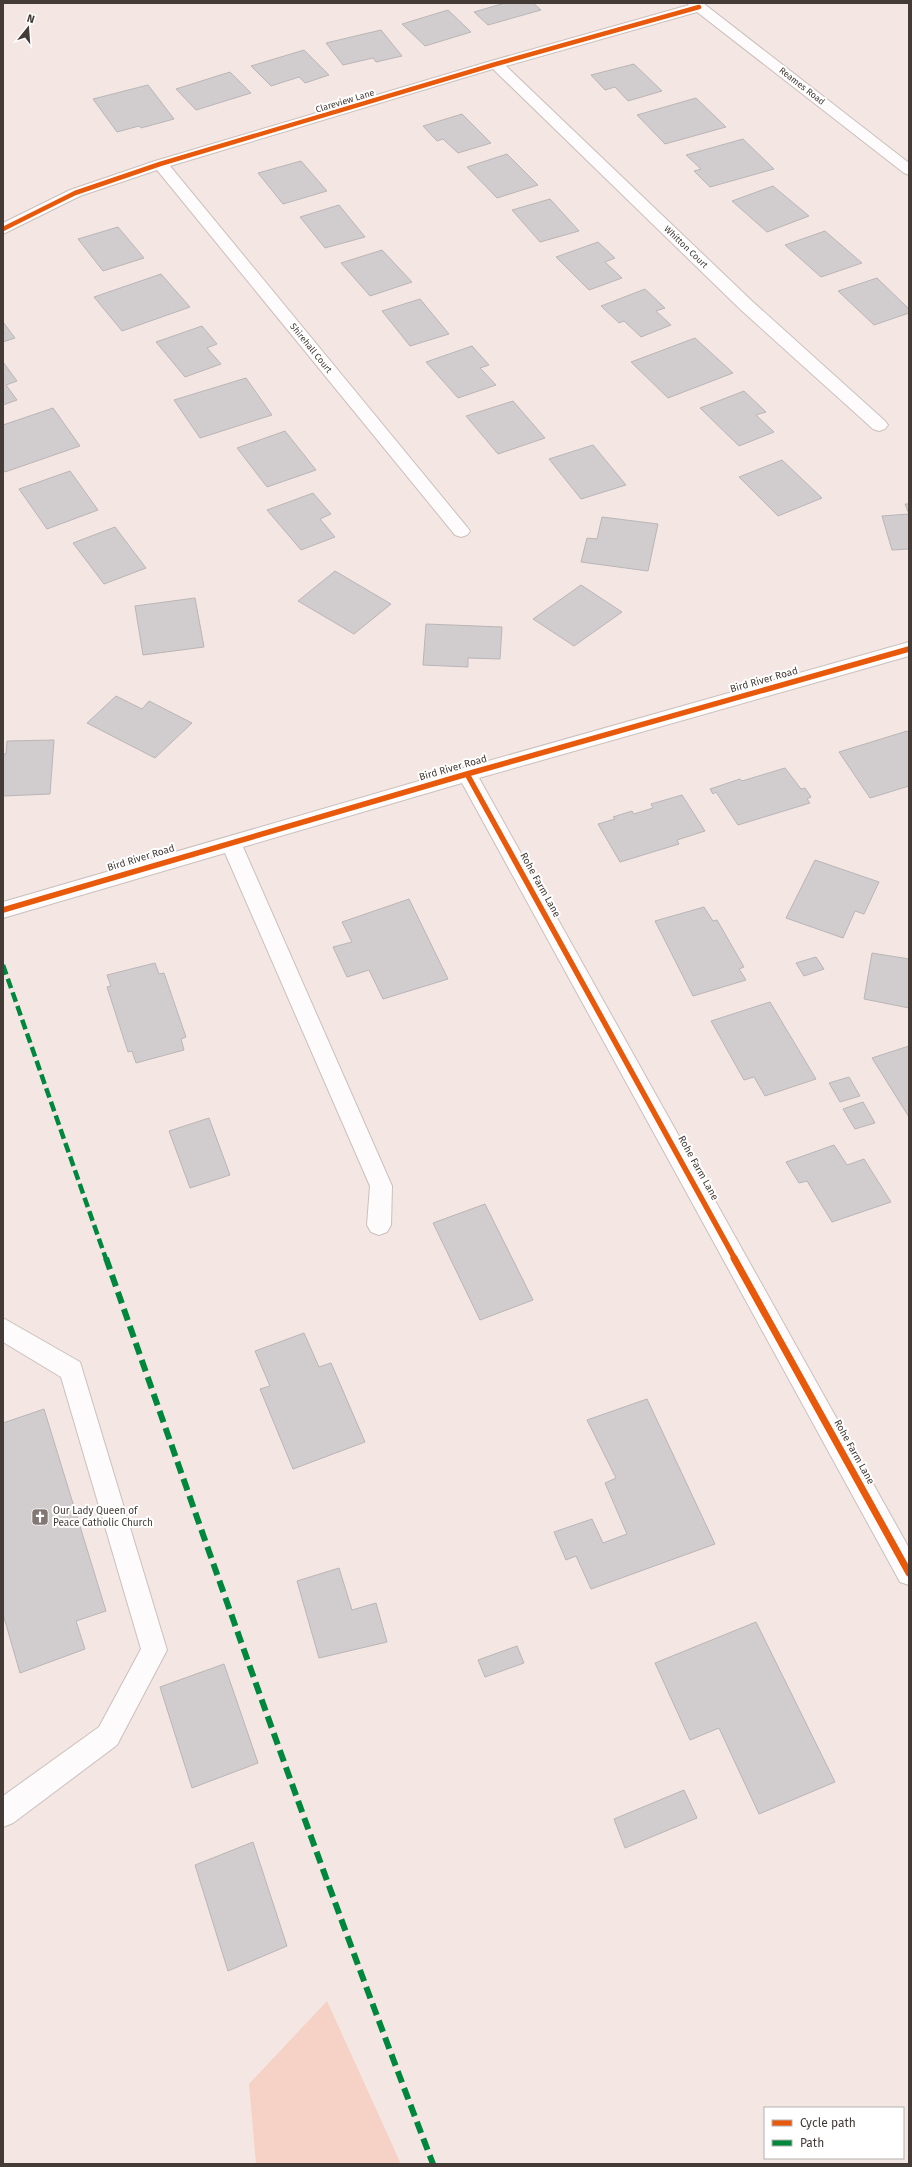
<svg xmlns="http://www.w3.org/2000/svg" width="912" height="2167" viewBox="0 0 912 2167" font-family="'Fira Sans',sans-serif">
  <rect width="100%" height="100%" fill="#f4e6e2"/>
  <path fill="#f5d2c5" d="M327 2001 401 2164H256L249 2084Z"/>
  <path fill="#d1cdcf" stroke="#bab5b7" d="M505 3H533L541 10 488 25 474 12Z
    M448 10 471 32 425 46 402 24Z
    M381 30 402 56 376 62 373 58 343 65 326 43Z
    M304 50 329 75 305 83 299 77 271 86 251 66Z
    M634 64 662 91 628 101 615 87 605 90 591 75Z
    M230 72 251 93 196 110 176 89Z
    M148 85 174 119 141 128 139 126 117 132 93 99Z
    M696 98 726 127 665 144 637 115Z
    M462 114 491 143 458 153 443 139 437 141 423 126Z
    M743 139 774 169 710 187 694 171 701 169 686 155Z
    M507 154 538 185 497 198 467 167Z
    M301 161 327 191 283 204 258 173Z
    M773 186 809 216 767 232 732 201Z
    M550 199 579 231 540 242 512 210Z
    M339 205 365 237 325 248 300 217Z
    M118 227 144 258 103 271 78 239Z
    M825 231 862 263 821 277 785 245Z
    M598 242 615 258 605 262 622 278 589 290 556 257Z
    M382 250 412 282 370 296 341 263Z
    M161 274 190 307 122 331 94 297Z
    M877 278 909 309V313L874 325 838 291Z
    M645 289 665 308 656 311 671 325 641 337 624 321 619 323 601 306Z
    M420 299 449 334 410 346 382 311Z
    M3 322 15 338 3 342Z
    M202 326 217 344 207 348 221 364 185 377 156 342Z
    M695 338 733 373 668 398 631 362Z
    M472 346 489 365 480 368 496 385 458 398 426 362Z
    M3 362 17 381 6 385 17 400 3 405Z
    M246 378 272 415 200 438 174 400Z
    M744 391 766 412 756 415 774 432 739 446 700 408Z
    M513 401 545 438 498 454 466 416Z
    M53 408 80 446 5 472 3 469V425Z
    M285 431 316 470 267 487 237 448Z
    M593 445 626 485 581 499 549 459Z
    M782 460 822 498 778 516 739 477Z
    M70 471 98 510 47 529 19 489Z
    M313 493 331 514 320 519 335 537 301 550 267 510Z
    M905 504H909V549L892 550 882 516 909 514Z
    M602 517 658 524 648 571 581 562 587 538 597 539Z
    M115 527 146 568 104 584 73 543Z
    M335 571 391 604 354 634 298 601Z
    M581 585 622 612 574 646 533 619Z
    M195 598 204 647 143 655 135 606Z
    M426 624 502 627 500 659 468 658V667L423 665Z
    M116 696 142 709 149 701 192 723 155 758 87 723Z
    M907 731 909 733V786L870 798 839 752Z
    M54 740 50 794 3 796V754H6L7 741Z
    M785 768 801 789 805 788 811 797 807 799 810 803 738 825 716 792 713 794 710 789 740 779 742 781Z
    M682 795 705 831 677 840 679 844 620 862 598 824 615 819 613 817 632 811 634 814 653 808 651 804Z
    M815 860 879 882 864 914 855 911 843 938 786 918Z
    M409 899 448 979 383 999 369 970 347 977 333 947 352 942 342 922Z
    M704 907 713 921 717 920 744 967 739 969 746 980 693 996 655 921Z
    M872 953 909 959V1008L864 999Z
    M816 957 824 969 804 976 796 963Z
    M155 963 159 974 164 973 186 1037 181 1039 184 1050 136 1063 132 1051 128 1052 107 987 111 986 107 975Z
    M770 1002 816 1079 765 1096 754 1077 744 1080 711 1021Z
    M909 1046V1117L872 1058Z
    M849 1077 860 1096 840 1102 829 1083Z
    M863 1102 875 1123 855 1129 843 1109Z
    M209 1118 230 1175 190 1188 169 1131Z
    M834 1145 847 1165 864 1159 891 1202 832 1222 807 1181 799 1183 786 1162Z
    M485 1204 533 1300 480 1320 433 1223Z
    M304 1333 319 1367 331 1363 365 1442 293 1469 260 1389 270 1386 255 1351Z
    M647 1399 715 1544 591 1589 576 1556 566 1560 554 1532 592 1519 603 1543 627 1534 605 1483 616 1478 587 1420Z
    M44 1409 106 1611 76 1621 85 1649 20 1673 3 1614V1423Z
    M339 1568 352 1610 376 1603 387 1642 319 1658 297 1581Z
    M756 1622 835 1782 759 1814 719 1728 690 1740 655 1663Z
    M517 1646 524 1663 485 1677 478 1660Z
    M224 1664 258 1763 192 1788 160 1687Z
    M684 1790 697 1818 625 1848 614 1819Z
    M253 1842 287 1946 228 1971 195 1865Z"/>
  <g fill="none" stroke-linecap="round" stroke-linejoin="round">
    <defs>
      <path id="minor" d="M687 3H703L909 163V175L904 173 697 12 506 66 753 302 885 421 888 425 885 429 879 431 873 429 741 310 493 69 170 166 467 527 470 531 467 535 461 537 455 535 157 170 80 196 3 234V223L70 190 155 161 491 61 689 5Z
        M909 642V656L479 778 909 1548V1585L900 1582 462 783 243 847 392 1186 391 1225 387 1232 379 1235 371 1232 367 1225 370 1186 225 853 3 918V902L467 767Z
        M3 1318 80 1362 167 1650 117 1745 13 1823 3 1827V1796L99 1727 141 1649 61 1377 3 1342Z"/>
    </defs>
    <use href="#minor" stroke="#cac0bd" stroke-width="2"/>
    <use href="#minor" fill="#fdfbfb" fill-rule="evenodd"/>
    <path stroke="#00873e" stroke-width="4.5" stroke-dasharray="10 4.5" stroke-linecap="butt" d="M3 965 106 1259"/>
    <path stroke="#00873e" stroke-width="6" stroke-dasharray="12 6" stroke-linecap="butt" d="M106 1258C212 1561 318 1864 433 2164"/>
    <defs>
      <path id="cycleway-far2" d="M3 229 75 193 160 164 496 64 699 7"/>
      <path id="cycleway-far1" d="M467 774 735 1259
        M3 910 467 774 909 649"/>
      <path id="cycleway" d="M734 1258 909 1573"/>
    </defs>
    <use href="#cycleway-far2" stroke="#fff" stroke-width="6"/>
    <use href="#cycleway-far1" stroke="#fff" stroke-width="8"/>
    <use href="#cycleway" stroke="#fff" stroke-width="10"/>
    <use href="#cycleway-far2" stroke="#e8590c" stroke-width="4.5"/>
    <use href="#cycleway-far1" stroke="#e8590c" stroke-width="5.5"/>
    <use href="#cycleway" stroke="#e8590c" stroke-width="7"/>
  </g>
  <defs>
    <symbol id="church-square" viewBox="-11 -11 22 22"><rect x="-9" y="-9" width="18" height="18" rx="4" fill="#827773" stroke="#fff"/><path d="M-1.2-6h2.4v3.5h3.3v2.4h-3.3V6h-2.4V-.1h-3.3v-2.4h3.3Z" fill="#fff"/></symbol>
  </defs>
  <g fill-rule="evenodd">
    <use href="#church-square" x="30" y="1507" width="20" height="20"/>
  </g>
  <g text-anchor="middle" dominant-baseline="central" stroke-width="4" stroke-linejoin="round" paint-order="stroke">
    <g font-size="9" fill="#443b37" stroke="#fff">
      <text transform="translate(802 86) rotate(38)">Reames Road</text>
      <text transform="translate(345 101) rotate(-17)">Clareview Lane</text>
      <text transform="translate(686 247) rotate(44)">Whitton Court</text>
      <text transform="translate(311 348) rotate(51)">Shirehall Court</text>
    </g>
    <g font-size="10" fill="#443b37" stroke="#fff">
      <text transform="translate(764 680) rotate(-16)">Bird River Road</text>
      <text transform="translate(453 768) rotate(-16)">Bird River Road</text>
      <text transform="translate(141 858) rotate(-17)">Bird River Road</text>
      <text transform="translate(540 885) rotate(61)">Rohe Farm Lane</text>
      <text transform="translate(698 1168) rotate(61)">Rohe Farm Lane</text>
      <text transform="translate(854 1452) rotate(61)">Rohe Farm Lane</text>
    </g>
    <g font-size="10" fill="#443b37" stroke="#fff" text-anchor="start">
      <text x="53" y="1511">Our Lady Queen of<tspan x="53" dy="12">Peace Catholic Church</tspan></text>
    </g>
  </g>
  <rect width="912" height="2167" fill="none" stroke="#443b37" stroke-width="8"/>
  <rect x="764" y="2107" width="140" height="52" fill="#ffffff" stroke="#b4b1af"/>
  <rect x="772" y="2120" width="20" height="6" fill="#e8590c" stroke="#b4b1af"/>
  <text x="800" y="2127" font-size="12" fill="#443b37">Cycle path</text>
  <rect x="772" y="2140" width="20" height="6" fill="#00873e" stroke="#b4b1af"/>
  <text x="800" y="2147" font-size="12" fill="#443b37">Path</text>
  <g transform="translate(28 28) rotate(17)" stroke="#ffffff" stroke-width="3" paint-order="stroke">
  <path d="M0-3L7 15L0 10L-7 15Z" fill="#443b37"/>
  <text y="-6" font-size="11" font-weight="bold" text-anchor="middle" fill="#443b37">N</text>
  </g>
</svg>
